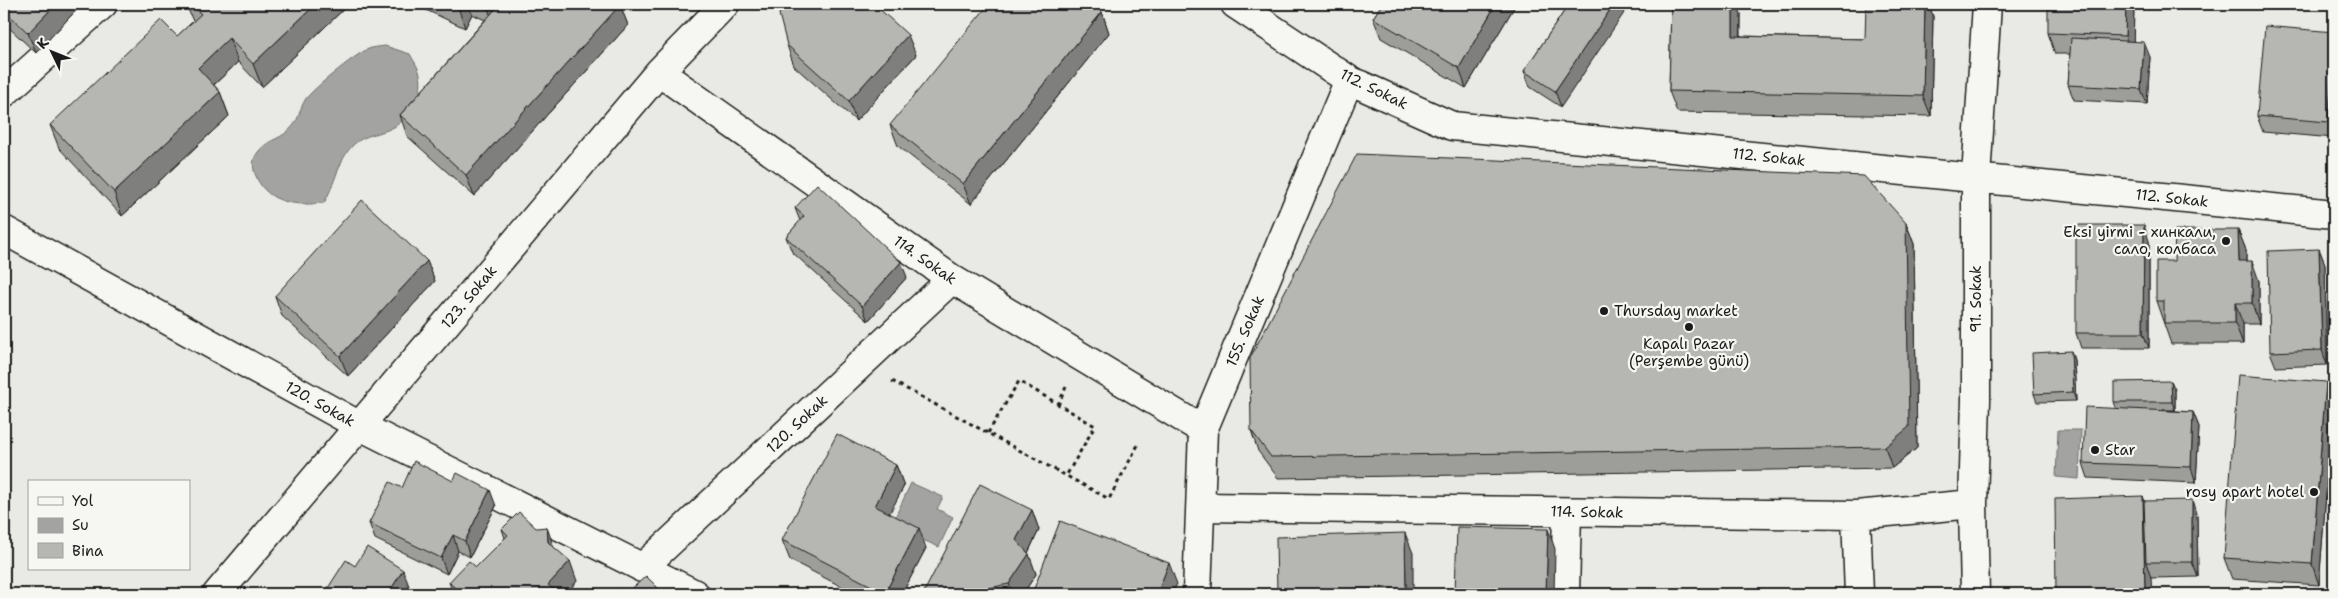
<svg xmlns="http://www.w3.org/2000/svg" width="2338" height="598" viewBox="0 0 2338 598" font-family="'Shantell Sans',sans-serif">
  <rect width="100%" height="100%" fill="#e9e9e5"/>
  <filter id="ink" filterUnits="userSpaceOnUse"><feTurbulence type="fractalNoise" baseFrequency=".02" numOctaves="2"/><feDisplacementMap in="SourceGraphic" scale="10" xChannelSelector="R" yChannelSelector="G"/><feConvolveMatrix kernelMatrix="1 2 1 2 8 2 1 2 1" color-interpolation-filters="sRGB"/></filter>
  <g filter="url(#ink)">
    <path fill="#a3a3a1" stroke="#6d6d6c" d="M385 46 410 54C413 60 417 65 419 71 426 92 412 116 394 127 382 134 364 134 353 145 338 160 335 185 324 203 297 206 267 204 256 176 253 170 252 161 256 155 266 139 278 141 289 130 299 122 299 110 305 100 311 90 355 55 366 50 372 47 379 47 385 46Z
      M2058 430H2081L2079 479 2056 477Z
      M911 483 943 497 937 509 953 517 939 547 891 526Z"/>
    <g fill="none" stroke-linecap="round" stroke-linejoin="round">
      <defs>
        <path id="minor" d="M1235 4 1349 80 1452 126 2334 214
          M659 72 952 279 1203 430
          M4 93 103 4
          M4 230 360 426 695 594
          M1201 507 1856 515 1973 504
          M1856 515 1859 594
          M642 568 952 279
          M217 594 659 72 725 4
          M1197 594 1203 430 1349 80
          M1565 594 1567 512
          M1975 594 1973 504 1976 400V178L1987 4"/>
      </defs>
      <use href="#minor" stroke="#1c1c1c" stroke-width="31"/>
      <path stroke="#1c1c1c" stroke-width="3" stroke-dasharray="4 4" stroke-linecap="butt" d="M892 381 1109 499 1138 445
        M1058 405 1066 387
        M988 433 1019 381 1095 426 1066 476"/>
      <use href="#minor" stroke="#f6f6f2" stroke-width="28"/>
    </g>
    <path fill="#9d9d9a" stroke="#1c1c1c" d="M4 4H82L36 53 4 23Z
      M186 4H349L262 87 238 62 214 85 220 92 229 116 122 216 59 148 50 125 177 36 194 21 192 19Z
      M413 4H619L628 25 474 196 407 136 400 115 485 20 472 14 465 28Z
      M787 4H887L881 11 916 55 856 121 794 66 787 45Z
      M958 4H974L971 10Z
      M1382 4H1516L1466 88 1381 38 1373 18Z
      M1569 4 1561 107 1530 87 1524 71Z
      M1671 4H1737L1741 14V36L1865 39 1933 16 1931 116 1677 112 1669 91Z
      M2134 4 2133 41 2150 57 2147 104 2074 100 2068 85 2070 54H2055L2048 33Z
      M1102 12 1109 33 971 204 898 146 890 125Z
      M2334 32V138L2263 132 2257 116Z
      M795 208 907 277 868 321 792 252 786 237 800 221Z
      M1906 223 1914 244 1917 448 1892 468 1278 478 1258 451 1251 430Z
      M2238 230 2246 250V261L2259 281V324H2243V344H2171L2156 301 2174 261Z
      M2149 241V348H2081L2076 333Z
      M2319 249 2325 264 2327 365 2276 367 2270 352Z
      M427 261 435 281 348 376 282 316 275 296Z
      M2071 351 2074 360 2076 401 2037 402 2034 394Z
      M2171 381 2175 390V410H2163L2193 412 2199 427 2196 483 2088 478 2083 463 2116 408 2114 402Z
      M2333 402 2319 585 2232 579 2224 558Z
      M896 465 904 486 889 513 926 548 902 594H856L790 560 782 540Z
      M402 488 496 506 470 557 458 551 447 574 375 539 369 523Z
      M2143 496 2144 501 2197 516 2198 577 2151 578 2056 594Z
      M1032 510 1039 530 1028 553 1036 574 1023 594H923Z
      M502 529 554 548 577 581 566 594H453L449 582 476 567 505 538Z
      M355 566 409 586 404 594H331L328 588Z"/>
    <path fill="#7f7f7d" stroke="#1c1c1c" d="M56 4H82L36 53 28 33Z
      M316 4H349L262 87 253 64Z
      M460 4H468L472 14 465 28 458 7Z
      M486 4H503L494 24Z
      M869 4H887L875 18Z
      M968 4H974L971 10Z
      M1496 4H1516L1466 88 1459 68Z
      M1614 4H1630L1561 107 1555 91Z
      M1733 4H1737L1741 14 1740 57 1733 36Z
      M1925 4H1929L1933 16 1931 116 1923 96Z
      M2126 4H2134L2133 57 2125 36Z
      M620 5 628 25 474 196 466 175Z
      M1102 12 1109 33 971 204 963 184Z
      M908 35 916 55 856 121 849 101Z
      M229 38 238 62 206 92 198 68Z
      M2144 42 2150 57 2147 104 2141 89Z
      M2334 52V138L2328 122Z
      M220 92 229 116 122 216 114 192Z
      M1906 223 1914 244 1917 448 1892 468 1885 447Z
      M2144 225 2149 241V348L2143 333Z
      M2238 230 2246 250V282L2239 261Z
      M2319 249 2325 264 2327 365 2322 350Z
      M427 261 435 281 348 376 340 356Z
      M2252 261 2259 281V324L2252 303Z
      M901 262 907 277 868 321 862 306Z
      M2235 303 2243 324V344L2235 323Z
      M2071 351 2074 360 2076 401 2073 392Z
      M2171 381 2175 390V410L2172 402Z
      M2326 382 2333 402 2319 585 2312 564Z
      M2193 412 2199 427 2196 483 2191 467Z
      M896 465 904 486 883 526 875 506Z
      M490 490 496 506 470 557 465 541Z
      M2143 496 2150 517 2146 562 2151 578 2152 594H2145Z
      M2192 500 2197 516 2198 577 2192 562Z
      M1032 510 1039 530 1024 561 1016 540Z
      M547 527 554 548 548 542Z
      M919 528 926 548 902 594H886L885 593Z
      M1548 529 1555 549 1554 594H1546Z
      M1405 533 1413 553V594H1406Z
      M453 535 458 551 447 574 441 558Z
      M1029 554 1036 574 1023 594H1013L1009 584Z
      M570 561 577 581 566 594H552L548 585Z
      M1169 563 1177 584 1172 594H1157Z
      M403 570 409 586 404 594H388Z
      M989 588 991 594H986Z"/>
    <path fill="#b6b6b3" stroke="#1c1c1c" d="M4 4H56L28 33 4 10Z
      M191 4H316L253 64 229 38 198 68 220 92 114 192 50 125 161 20 177 36 201 14Z
      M450 4H460L458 7Z
      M500 4H619L620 5 466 175 400 115Z
      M787 4H874L908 35 849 101 787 45 779 14Z
      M989 4H1092L1102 12 963 184 890 125Z
      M1382 4H1496L1459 68 1373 18Z
      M1569 4H1614L1555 91 1524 71Z
      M1671 4H1733V36L1865 39 1866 4H1925L1923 96 1669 91Z
      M2048 4H2126L2125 36 2048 33Z
      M2265 26 2334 32V52L2328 122 2257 116Z
      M2071 38 2144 42 2141 89 2068 85Z
      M1357 154 1864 176 1906 223 1909 427 1885 447 1271 457 1251 430 1250 358Z
      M817 184 901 262 862 306 786 237 804 216 795 208Z
      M362 200 427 261 340 356 275 296Z
      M2076 225H2144L2143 333H2076Z
      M2175 230H2238L2239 261H2252V303H2235V323H2164V301H2156V261H2174Z
      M2319 249 2322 350 2270 352 2268 251Z
      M2071 351 2073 392 2034 394 2032 353Z
      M2238 375 2326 382 2312 564 2224 558Z
      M2171 381 2172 402H2114V382Z
      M2085 407 2193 412 2191 467 2083 463Z
      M837 434 896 465 875 506 919 528 885 593 782 540Z
      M414 461 453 481 457 473 490 490 465 541 453 535 441 558 369 523 390 482 402 488Z
      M980 484 1032 510 1016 540 1029 554 1009 584 989 588 986 594H923Z
      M2143 496 2145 594H2056L2055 499Z
      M2192 500V562H2146L2144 501Z
      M519 512 536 528 547 527 548 542 570 561 548 585 559 594H461L449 582 469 561 476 567 508 535 502 529Z
      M1060 521 1169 563 1157 594H1032Z
      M1457 527 1548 529 1546 594H1455Z
      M1405 533 1406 594H1277L1276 537Z
      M367 547 403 570 388 594H338L328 588 346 560 355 566Z
      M646 576 664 594H626Z
      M618 589 623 594H612Z"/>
  </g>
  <g fill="#1c1c1c" stroke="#f6f6f2" stroke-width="2">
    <circle cx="2226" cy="241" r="5"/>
    <circle cx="1604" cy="311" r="5"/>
    <circle cx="1689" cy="327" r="5"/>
    <circle cx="2095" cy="450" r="5"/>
    <circle cx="2314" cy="492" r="5"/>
  </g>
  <g text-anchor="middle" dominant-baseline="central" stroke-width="4.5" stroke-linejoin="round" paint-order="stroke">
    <g font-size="15" fill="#1c1c1c" stroke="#f6f6f2">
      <text transform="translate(1374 89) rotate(26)">112. Sokak</text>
      <text transform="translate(1769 157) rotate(6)">112. Sokak</text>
      <text transform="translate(2172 198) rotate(6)">112. Sokak</text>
      <text transform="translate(925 260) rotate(35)">114. Sokak</text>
      <text transform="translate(469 297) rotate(-50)">123. Sokak</text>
      <text transform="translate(1976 299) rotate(-90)">91. Sokak</text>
      <text transform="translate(1245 331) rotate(-67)">155. Sokak</text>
      <text transform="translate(320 404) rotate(29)">120. Sokak</text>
      <text transform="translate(797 424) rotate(-43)">120. Sokak</text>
      <text transform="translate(1587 512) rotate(1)">114. Sokak</text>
    </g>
    <g font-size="15" fill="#1c1c1c" stroke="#f6f6f2" text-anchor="end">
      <text x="2216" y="232">Eksi yirmi - хинкали,<tspan x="2216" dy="17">сало, колбаса</tspan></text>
      <text x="1614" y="311" text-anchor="start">Thursday market</text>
      <text x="1689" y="344" text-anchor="middle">Kapalı Pazar<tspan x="1689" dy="17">(Perşembe günü)</tspan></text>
      <text x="2105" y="450" text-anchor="start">Star</text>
      <text x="2304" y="492">rosy apart hotel</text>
    </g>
  </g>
  <rect width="2338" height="598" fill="none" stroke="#f6f6f2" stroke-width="20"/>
  <rect x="10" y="10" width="2318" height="578" fill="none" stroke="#1c1c1c" stroke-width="2" filter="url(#ink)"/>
  <rect x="28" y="480" width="162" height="90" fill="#f6f6f2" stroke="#9f9f9c"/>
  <rect x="38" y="497" width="25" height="8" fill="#f6f6f2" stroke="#9f9f9c"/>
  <text x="72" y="506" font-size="15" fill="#1c1c1c">Yol</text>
  <rect x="38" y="518" width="25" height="15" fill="#a3a3a1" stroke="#9f9f9c"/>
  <text x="72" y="530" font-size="15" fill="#1c1c1c">Su</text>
  <rect x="38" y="543" width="25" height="15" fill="#b6b6b3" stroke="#9f9f9c"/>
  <text x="72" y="556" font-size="15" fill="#1c1c1c">Bina</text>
  <g transform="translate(52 52) rotate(313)" stroke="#f6f6f2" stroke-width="4" paint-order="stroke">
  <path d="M0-4L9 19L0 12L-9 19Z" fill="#1c1c1c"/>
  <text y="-8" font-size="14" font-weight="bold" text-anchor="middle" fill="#1c1c1c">K</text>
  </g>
</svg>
